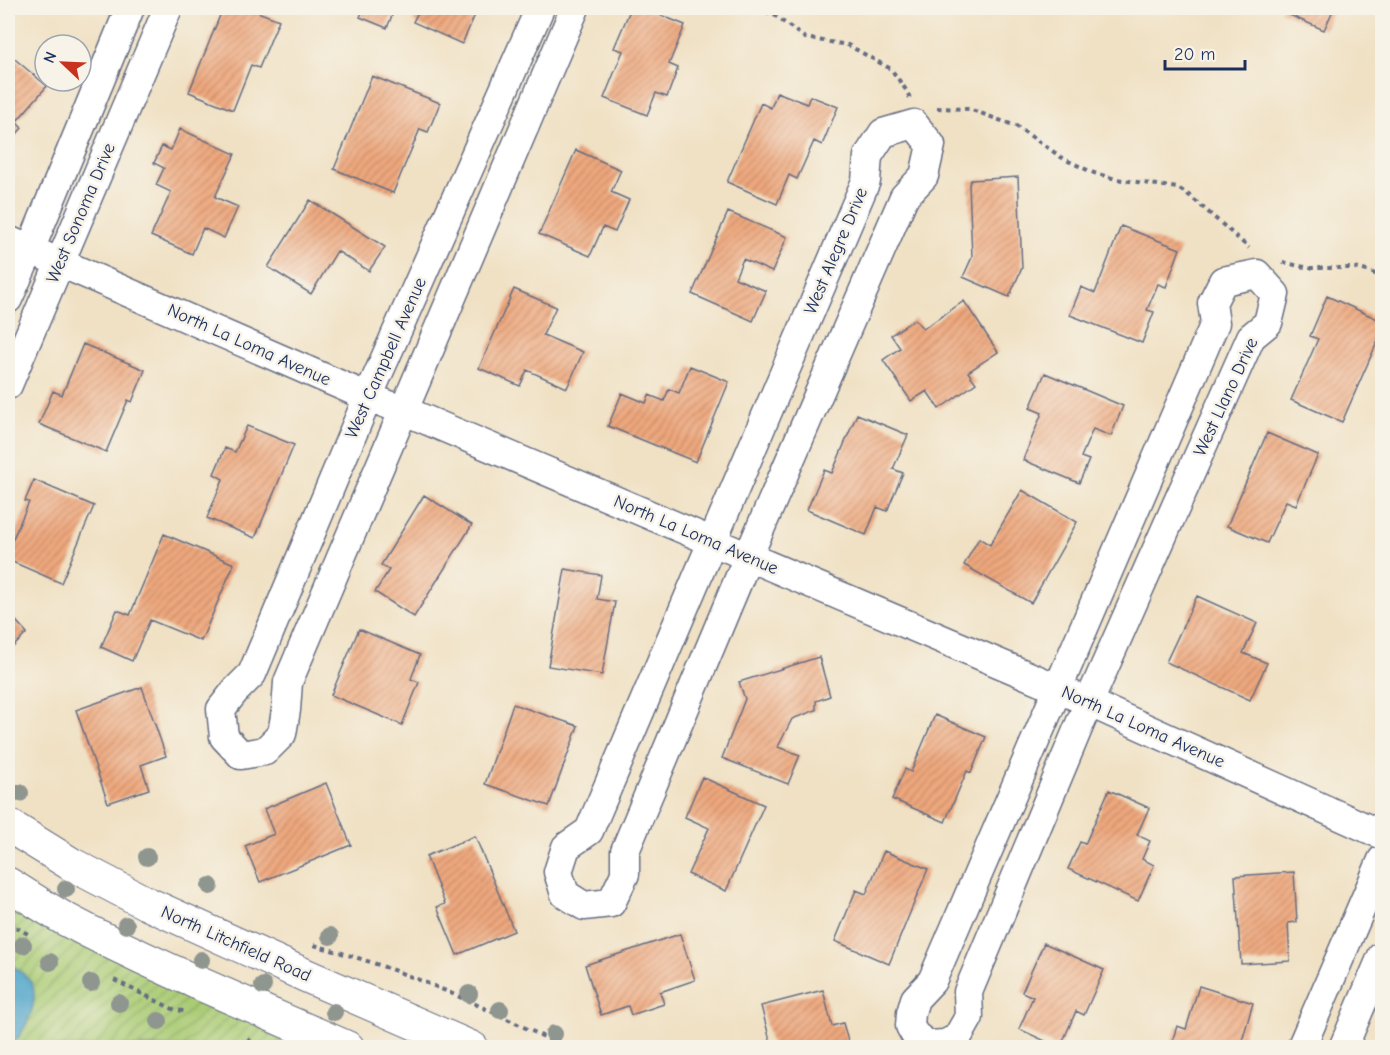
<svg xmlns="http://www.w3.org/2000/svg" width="1390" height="1055" viewBox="0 0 1390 1055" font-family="'Comic Neue',sans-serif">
  <defs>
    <pattern id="garden-furrows" width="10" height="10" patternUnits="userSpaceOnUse" patternTransform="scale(1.5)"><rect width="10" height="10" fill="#aacc75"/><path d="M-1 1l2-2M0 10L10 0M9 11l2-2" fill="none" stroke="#8aa663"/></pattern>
    <pattern id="building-hatch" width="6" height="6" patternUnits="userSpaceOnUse" patternTransform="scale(1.5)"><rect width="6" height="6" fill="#efa87d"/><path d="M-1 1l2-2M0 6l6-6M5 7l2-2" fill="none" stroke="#c1896a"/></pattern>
  </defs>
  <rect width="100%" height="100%" fill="#f7f3e8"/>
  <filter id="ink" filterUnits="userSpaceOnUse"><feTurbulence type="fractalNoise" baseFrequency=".0167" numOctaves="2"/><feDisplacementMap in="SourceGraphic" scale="12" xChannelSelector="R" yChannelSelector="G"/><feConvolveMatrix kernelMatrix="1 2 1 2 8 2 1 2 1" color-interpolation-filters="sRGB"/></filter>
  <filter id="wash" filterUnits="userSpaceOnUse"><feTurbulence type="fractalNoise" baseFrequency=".008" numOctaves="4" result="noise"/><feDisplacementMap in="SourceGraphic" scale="24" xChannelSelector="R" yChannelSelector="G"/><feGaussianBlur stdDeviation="1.35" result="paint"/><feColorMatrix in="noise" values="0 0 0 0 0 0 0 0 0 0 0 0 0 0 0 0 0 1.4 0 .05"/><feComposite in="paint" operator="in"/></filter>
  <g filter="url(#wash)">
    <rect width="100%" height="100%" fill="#f0e1c4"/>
    <path fill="url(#garden-furrows)" stroke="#627e6a" stroke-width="1.5" d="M8 900 321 1047H8Z"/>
    <path fill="#4ea4ca" stroke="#346a94" stroke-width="1.5" d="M8 962C14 967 29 977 32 984 40 1003 23 1037 8 1047Z"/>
    <g id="blocks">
      <path fill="url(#building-hatch)" d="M223 8H247L279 20 259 68 251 65 233 110 189 92Z
        M364 8H395L387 28 360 17Z
        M420 8H478L462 44 413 22Z
        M631 8H643L685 25 669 64 678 68 667 97 656 93 647 115 604 98 623 51 614 48Z
        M1282 8H1334L1324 30 1280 11Z
        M10 55 47 86 16 122 22 128 8 144V58Z
        M372 76 440 103 428 132 420 129 393 193 334 169Z
        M777 92 807 104 810 96 838 107 822 145 814 141 797 179 789 175 777 204 727 182 761 103 771 108Z
        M180 129 235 154 215 197 238 207 224 238 203 228 192 254 151 236 171 192 156 185 164 168 154 163 162 146 171 150Z
        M576 150 621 170 611 192 629 200 615 232 603 227 590 256 539 234Z
        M1018 177 1022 268 1009 297 963 277 972 257 969 184 971 180Z
        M310 200 385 247 369 271 337 251 311 294 268 267Z
        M728 212 787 237 772 272 743 259 735 278 766 291 753 321 692 294Z
        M1121 226 1180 249 1166 287 1158 284 1147 310 1154 312 1142 343 1070 315 1081 287 1095 293Z
        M514 289 556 307 543 335 583 352 567 388 527 370 520 386 479 368Z
        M1327 296 1382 321V331L1342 422 1291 400 1318 339 1310 336Z
        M964 301 998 352 968 372 976 383 939 409 927 391 911 401 883 360 900 348 891 335 915 319 923 329Z
        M83 344 145 370 132 402 128 400 106 452 39 424 53 391 62 395Z
        M690 366 729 382 696 462 608 426 622 393 646 403 649 395 664 401 669 389 679 393Z
        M1045 373 1123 406 1111 436 1093 429 1081 457 1089 460 1079 483 1023 460 1042 413 1030 408Z
        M857 414 908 435 893 469 903 473 887 511 877 507 866 535 807 510 824 470 832 473Z
        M247 426 294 445 255 538 207 518 223 479 214 474 225 448 235 452Z
        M1267 433 1318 455 1296 505 1286 501 1267 543 1227 526Z
        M34 480 94 506 61 583 8 560V550L29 502 25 501Z
        M1022 490 1077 522 1031 603 964 565 979 538 990 545Z
        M424 495 472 525 414 617 375 592 389 570 381 565Z
        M164 534 234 564 201 641 150 620 132 661 101 647 117 610 130 615Z
        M565 569 601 575 597 599 615 602 602 675 548 666Z
        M1197 596 1257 623 1243 653 1267 663 1250 700 1166 662Z
        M8 612 27 633 8 652Z
        M359 629 420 655 411 679 419 682 402 725 331 695Z
        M819 657 830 696 816 701V710L792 719 778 747 800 755 788 784 722 758 745 699 739 682Z
        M142 687 166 756 141 765 149 789 108 803 76 710Z
        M513 704 578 726 549 806 485 784Z
        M935 715 986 737 971 773 967 771 945 822 892 799 905 769 911 772Z
        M702 777 764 805 726 891 688 874 709 828 685 817Z
        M326 783 351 845 260 882 245 846 274 834 264 809Z
        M1109 790 1149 808 1137 835 1150 841 1142 859 1154 865 1138 901 1068 869 1080 842 1085 844Z
        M475 836 514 931 457 955 437 907 445 904 426 856Z
        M884 851 928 869 889 964 835 941 856 890 866 894Z
        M1294 872 1297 922 1288 923 1290 961 1241 964 1235 876Z
        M680 934 695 980 660 992 664 1004 631 1015 628 1006 601 1015 585 965Z
        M1044 943 1104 970 1084 1015 1076 1011 1060 1048 1019 1029 1033 997 1022 992Z
        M1199 986 1253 1003 1240 1048H1170L1177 1026 1186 1029Z
        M823 990 832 1026 843 1023 850 1048H772L761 1006Z"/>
    </g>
  </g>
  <g filter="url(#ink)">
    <use href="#blocks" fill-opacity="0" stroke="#666d82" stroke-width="1.5"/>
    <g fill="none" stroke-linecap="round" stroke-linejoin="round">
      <defs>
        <path id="minor" d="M540 8 368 397 252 674 235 691 221 709 224 737 241 755 265 751 282 734 286 710 288 682 575 8
          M914 124 931 145 924 176 904 197 748 557 625 851V874L611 903 584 906 565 894 558 872 566 847 589 831 866 181 868 156 883 133Z
          M8 240 368 397 405 411 1057 688 1382 835
          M1257 274 1275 294 1268 323 1251 337 1089 702 968 992 969 1017 957 1038 945 1044 928 1045 915 1035 910 1026 911 1013 915 999 932 981 1215 323 1212 303 1223 281Z
          M8 299 30 250 130 8
          M8 385 168 8
          M1301 1048 1382 860
          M1343 1048 1382 956"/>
        <path id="major" d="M8 825 71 864 146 903 307 976 472 1048
          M8 884C26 895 44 907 63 918 155 967 252 1006 348 1048"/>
      </defs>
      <use href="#minor" stroke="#666d82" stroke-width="31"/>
      <use href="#major" stroke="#666d82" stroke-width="35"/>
      <path stroke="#666d82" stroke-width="4" stroke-dasharray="4.5 4.5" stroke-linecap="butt" d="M757 8 774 15 805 38 848 45 891 69 906 90 910 98
        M937 108 969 109 1016 126 1064 159 1094 173 1116 179 1178 188 1190 196 1249 248
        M1283 262 1295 265 1310 268H1355L1371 272 1382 278
        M8 789 16 795
        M8 923 28 934
        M314 945C335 951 356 957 376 964 441 986 504 1017 566 1048
        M114 980 175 1010 184 1011
        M247 1039 262 1048"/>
      <use href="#minor" stroke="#fff" stroke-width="28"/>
      <use href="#major" stroke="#fff" stroke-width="33"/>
    </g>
    <g fill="#8f958f">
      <circle cx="20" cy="793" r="9"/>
      <circle cx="147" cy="857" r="9"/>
      <circle cx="210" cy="886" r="9"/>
      <circle cx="66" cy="889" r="9"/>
      <circle cx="126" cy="925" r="9"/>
      <circle cx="330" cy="936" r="9"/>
      <circle cx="23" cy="945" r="9"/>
      <circle cx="201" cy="960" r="9"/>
      <circle cx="50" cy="962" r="9"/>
      <circle cx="91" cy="983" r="9"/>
      <circle cx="263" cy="986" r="9"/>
      <circle cx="469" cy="994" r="9"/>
      <circle cx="119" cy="1003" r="9"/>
      <circle cx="500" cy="1010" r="9"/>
      <circle cx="334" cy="1012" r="9"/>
      <circle cx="159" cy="1021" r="9"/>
      <circle cx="554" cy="1034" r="9"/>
    </g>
  </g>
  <g text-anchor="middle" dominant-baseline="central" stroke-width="5" stroke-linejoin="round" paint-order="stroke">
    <g font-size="18" fill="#1b2f5e" stroke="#f7f3e8">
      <text transform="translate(81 213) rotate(-67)">West Sonoma Drive</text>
      <text transform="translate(836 251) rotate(-67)">West Alegre Drive</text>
      <text transform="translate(249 345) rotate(24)">North La Loma Avenue</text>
      <text transform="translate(386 358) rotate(-66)">West Campbell Avenue</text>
      <text transform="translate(1226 397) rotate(-65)">West Llano Drive</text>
      <text transform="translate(696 535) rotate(23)">North La Loma Avenue</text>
      <text transform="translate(1143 727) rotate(24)">North La Loma Avenue</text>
      <text transform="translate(236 944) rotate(24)">North Litchfield Road</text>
    </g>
  </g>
  <rect width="1390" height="1055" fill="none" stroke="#f7f3e8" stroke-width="30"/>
  <g transform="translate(63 63) rotate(293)"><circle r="28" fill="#f7f3e8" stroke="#9fa5b1" stroke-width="1.5"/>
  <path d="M0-4.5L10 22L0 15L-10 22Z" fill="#c8321e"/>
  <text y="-9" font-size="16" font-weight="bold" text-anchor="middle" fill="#1b2f5e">N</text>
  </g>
  <path d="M1165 60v9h80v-9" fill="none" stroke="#1b2f5e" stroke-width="3"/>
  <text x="1174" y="60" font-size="18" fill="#1b2f5e" stroke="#f7f3e8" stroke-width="4.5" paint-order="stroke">20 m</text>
</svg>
